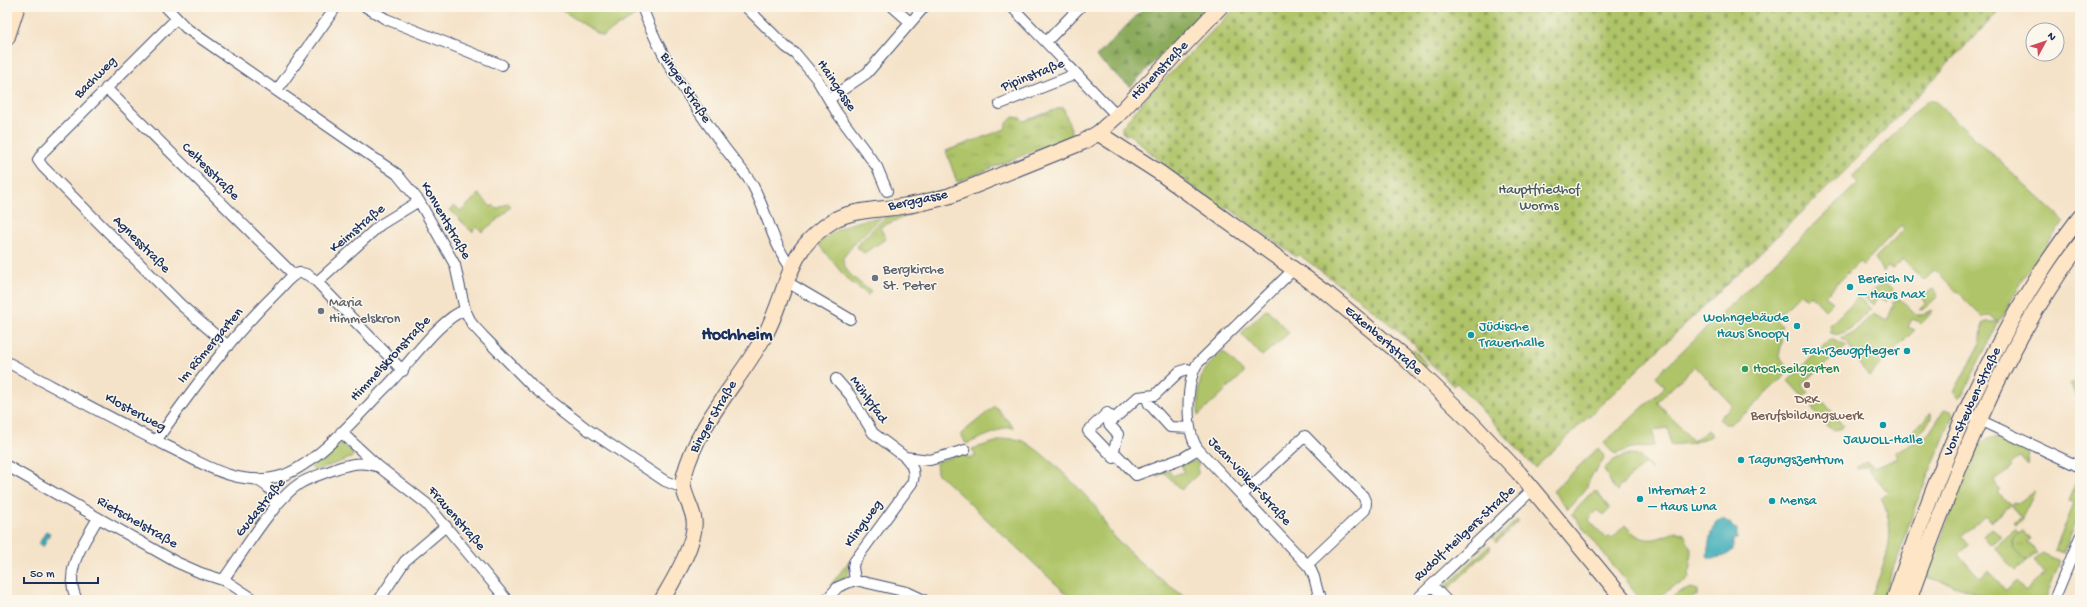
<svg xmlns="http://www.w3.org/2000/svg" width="2087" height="607" viewBox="0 0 2087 607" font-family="'Gochi Hand',sans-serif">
  <defs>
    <pattern id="forest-firs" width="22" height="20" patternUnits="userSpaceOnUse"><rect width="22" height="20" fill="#8baa5c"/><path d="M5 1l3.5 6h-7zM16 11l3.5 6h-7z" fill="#718b4f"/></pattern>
    <pattern id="cemetery-stones" width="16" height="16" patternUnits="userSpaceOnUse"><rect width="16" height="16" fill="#afc468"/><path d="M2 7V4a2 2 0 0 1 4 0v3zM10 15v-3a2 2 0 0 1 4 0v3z" fill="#8ea059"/></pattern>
    <pattern id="park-tufts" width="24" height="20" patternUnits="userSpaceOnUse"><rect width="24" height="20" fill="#afc468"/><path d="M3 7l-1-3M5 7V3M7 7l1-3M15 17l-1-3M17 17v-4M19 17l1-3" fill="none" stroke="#8ea059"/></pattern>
  </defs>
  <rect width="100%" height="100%" fill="#fbf7ec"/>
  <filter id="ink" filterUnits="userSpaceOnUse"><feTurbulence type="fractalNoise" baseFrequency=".025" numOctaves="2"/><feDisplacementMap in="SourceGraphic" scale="8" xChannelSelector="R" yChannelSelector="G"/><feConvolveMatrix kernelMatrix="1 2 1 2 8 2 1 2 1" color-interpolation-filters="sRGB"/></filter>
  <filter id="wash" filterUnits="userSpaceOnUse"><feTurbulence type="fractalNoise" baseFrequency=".012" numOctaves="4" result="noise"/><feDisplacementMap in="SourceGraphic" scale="16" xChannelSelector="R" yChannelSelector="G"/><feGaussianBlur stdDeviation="0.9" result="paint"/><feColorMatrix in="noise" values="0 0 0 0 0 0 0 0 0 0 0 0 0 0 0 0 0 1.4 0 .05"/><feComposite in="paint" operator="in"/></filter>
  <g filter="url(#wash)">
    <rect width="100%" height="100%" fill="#f5e3c9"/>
    <path fill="#afc468" stroke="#657a63" d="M557 7H638L640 13 602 36Z
      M1926 101H1935L2064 221 2024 278 1998 323 1963 394 1958 397 1954 393 1955 390 1981 341 1982 324 1986 322H1998L1990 315 1981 316 1935 270 1924 281 1903 259 1893 269 1888 267 1883 272 1875 258 1904 229 1901 225 1863 265 1859 262 1825 296 1833 302 1825 310 1811 295 1807 299 1800 294 1775 319 1782 326 1779 331 1782 342 1779 356 1790 370 1747 412 1730 424H1725L1719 419 1732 405 1695 366 1657 402 1693 441 1708 430 1711 433V436L1692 443 1670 445 1668 428 1653 430 1654 446 1631 448 1616 454 1611 451 1604 443 1665 387 1656 376 1858 183 1852 177Z
      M479 194 491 207 493 205 497 209 508 203 511 206 504 214 482 232 477 227 472 232 450 210 455 206 461 211Z
      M911 214 880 227 886 239 864 253 856 246 885 217Z
      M881 218 856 241 843 258C842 272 861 283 871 292L868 295 847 279 818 244C837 227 855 220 881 218Z
      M2080 226V234L2016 331 2019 319Z
      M1882 280 1895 293 1887 301 1877 297 1873 305 1865 298 1878 287Z
      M1933 289 1938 296 1925 308 1919 309 1925 303 1922 298 1924 295Z
      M1858 297 1871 309C1862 317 1844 340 1831 333L1830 325Z
      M1897 299 1901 300 1917 315H1923L1932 310 1933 311 1922 323 1912 319 1908 327 1915 330 1869 376 1852 355 1854 353 1848 345 1849 343 1841 338 1853 333 1873 314 1887 321 1894 304 1892 303Z
      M1267 309 1289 333 1262 356 1241 333Z
      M1833 340 1847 346 1802 384 1809 392 1803 397 1788 381 1828 341Z
      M1414 350 1428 365 1424 368 1409 354Z
      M1223 351 1244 373 1198 416C1200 380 1195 377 1223 351Z
      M1822 400 1844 426C1831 438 1820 418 1812 408Z
      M995 406 1014 428 1008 427 966 444 961 434Z
      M1944 410 1950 411 1953 416 1916 504 1882 600H1870C1884 563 1900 536 1881 498L1888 492 1870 471 1868 466 1857 469V467L1866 462 1872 465 1874 468 1898 458 1895 452 1916 442 1930 432Z
      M1931 413V418C1926 427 1916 439 1904 440Z
      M1996 437 2029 452 2027 465 2020 457 2010 465 2012 467 1994 482 2000 490 1997 493 2011 505 1991 522 1986 516 1961 536 1969 545 1959 554 1980 578 1989 571 2006 591 2017 581 2025 591 2045 574 2034 560 2042 553 2060 561 2045 600H1997L1927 577 1959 492 1978 447 1984 440Z
      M1005 439C1011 438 1017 439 1023 441 1042 450 1083 491 1097 509 1102 516 1105 526 1111 533 1134 559 1161 581 1190 600H1073L937 473 936 462 965 453 969 459 976 456 972 449Z
      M340 445 348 448 354 455 351 458 314 471 311 465 335 446Z
      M1598 448 1604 456 1603 461 1592 475 1585 490 1568 509 1553 491Z
      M1629 454 1638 455 1652 469 1646 464H1644L1619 487 1617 491 1613 487 1604 469 1614 460Z
      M1196 461 1198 463V474L1181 490 1164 472 1157 477 1156 474 1169 469 1172 476 1184 472 1181 464Z
      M2079 475 2080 512 2063 553 2055 550 2074 504 2068 501Z
      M1594 492H1597L1610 509 1603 516 1597 510 1588 519 1606 538 1609 535 1612 538 1625 525C1642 544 1654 542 1675 531L1684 534 1691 549 1689 578 1685 582 1672 587 1655 600H1641L1572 514 1589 495Z
      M2033 492 2034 494 2020 522 2016 525 2014 523 2021 517 2011 506 2015 503 2017 504Z
      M1512 515 1514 517 1492 539 1491 535Z
      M1517 520 1519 521 1496 543 1494 541Z
      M1992 528 2001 537 1991 545 1983 535Z
      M2016 529 2019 533 2012 541V546L2025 560H2028L2016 571 1995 547Z
      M1485 541 1487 543 1441 586V583Z
      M1490 545V549L1445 592 1444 588Z
      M849 561 848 576 838 580 830 586Z
      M1691 588 1698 590V595L1685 600H1668L1678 593Z"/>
    <path fill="url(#forest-firs)" stroke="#536c5d" d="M1145 7H1207L1130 87 1096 57Z"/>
    <path fill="url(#cemetery-stones)" stroke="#657a63" d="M1236 7H2003L1846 170 1535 468 1457 383 1453 386 1415 347 1416 346 1367 305 1298 254 1296 257 1227 207 1224 210 1179 177 1129 134 1125 135 1122 132V127L1156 86 1157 87Z"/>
    <path fill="url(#park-tufts)" stroke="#657a63" d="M1063 107 1073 135 957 182 946 151 1005 129 1007 123 1013 117 1021 118 1024 121Z
      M2080 380V405L2070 384Z
      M2024 530 2031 539 2028 542 2037 553 2028 560C2023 559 2021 557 2017 553 2008 543 2013 536 2024 530Z"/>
    <path fill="#3bacb7" stroke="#2b6e8a" d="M1722 519 1730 523 1734 529 1737 530V539H1733V550C1726 557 1718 558 1709 558L1707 555C1709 544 1710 523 1722 519Z
      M46 531 50 533 43 547 39 544Z"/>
  </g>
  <g filter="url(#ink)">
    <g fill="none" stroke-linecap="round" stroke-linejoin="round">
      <defs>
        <path id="street" d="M166 7 186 28 397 174 419 201 455 265 465 310 472 324 483 336 533 387 587 429 665 481 683 488
          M366 7 386 19 502 65
          M642 7C660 57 690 100 721 143 731 157 743 170 752 184 767 211 772 244 792 269
          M746 7 786 47 796 54 816 78 837 113 877 167 887 191
          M893 7 910 22
          M1012 7 1117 116
          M176 19 43 152 38 160 43 167 181 305 228 346
          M1046 42 1080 7
          M106 88 294 275
          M277 90 336 7
          M829 99 867 73 924 7
          M1000 104 1076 74
          M1294 269 1197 364C1186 383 1185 431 1198 449L1310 568 1314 577 1320 600
          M317 282 380 225 419 201
          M787 282 850 319
          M7 362C60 390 113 420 167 446 188 456 208 469 230 475 247 480 266 481 284 475 319 462 359 414 386 387 407 367 440 318 465 310
          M1193 371 1187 369 1179 372 1155 395 1138 397 1114 419 1107 413 1088 431 1114 458 1117 455 1136 475 1183 458 1198 449
          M836 379 850 395 873 433 905 457 930 460 965 450
          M1146 396 1149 404 1170 427 1190 428
          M1975 418 2080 467
          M1109 424 1118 434 1114 451
          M341 432 378 466 427 504 507 600
          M156 441C193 388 232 336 278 291 284 285 291 275 299 273 307 272 312 278 317 282L403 371
          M7 466 176 562 201 573 226 581 255 600
          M254 479C269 485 276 493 275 509
          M1242 495 1305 436 1363 496 1366 503 1365 510 1307 565
          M223 580C242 554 274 500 299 484 310 477 323 474 335 469 349 464 362 461 376 466
          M855 580 907 592 924 600
          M1432 585 1446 600
          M77 600C62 570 84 543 98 518
          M379 600 405 561 446 526
          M826 600 838 587 855 580 853 567 854 562 912 483C916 473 913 465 905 457
          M1416 600 1533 489
          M2054 600 2080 537"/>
        <path id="secondary" d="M7 38 17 7
          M1098 133 1160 173 1328 294 1404 357 1470 421 1519 473 1624 600
          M662 600C673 581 697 542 694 520 692 505 680 492 684 476 698 422 739 382 765 335 780 308 785 275 802 249 811 237 824 226 836 219 857 209 882 210 904 206 919 204 934 200 949 196L1083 142 1098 133 1117 116 1220 7
          M1894 600C1939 466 1992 330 2080 217
          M1909 600C1923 559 1939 519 1955 478 1988 396 2026 316 2080 244"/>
      </defs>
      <use href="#street" stroke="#3c4a6e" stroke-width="12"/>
      <use href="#secondary" stroke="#3c4a6e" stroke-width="17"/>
      <use href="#street" stroke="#fff" stroke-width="10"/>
      <use href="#secondary" stroke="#fee5c5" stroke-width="15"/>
    </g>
  </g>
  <g fill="#6b7280" stroke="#fbf7ec" stroke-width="1.5">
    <circle cx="875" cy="278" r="4"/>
    <circle cx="321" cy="311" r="4"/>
  </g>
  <g fill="#0f9aa8" stroke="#fbf7ec" stroke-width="1.5">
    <circle cx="1850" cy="287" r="4"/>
    <circle cx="1797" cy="326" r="4"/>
    <circle cx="1471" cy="335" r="4"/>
    <circle cx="1907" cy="351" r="4"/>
    <circle cx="1883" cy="425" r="4"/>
    <circle cx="1741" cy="460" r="4"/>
    <circle cx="1640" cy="499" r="4"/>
    <circle cx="1772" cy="501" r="4"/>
  </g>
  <circle fill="#2e9e5b" stroke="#fbf7ec" stroke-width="1.5" cx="1745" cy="369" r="4"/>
  <circle fill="#8d6e63" stroke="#fbf7ec" stroke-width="1.5" cx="1807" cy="385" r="4"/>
  <g text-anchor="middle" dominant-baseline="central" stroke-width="3" stroke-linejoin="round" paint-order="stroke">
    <g font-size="14" fill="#1b2f5e" stroke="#fbf7ec">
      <text transform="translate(1160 71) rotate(-46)">Höhenstraße</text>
      <text transform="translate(1033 76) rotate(-22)">Pipinstraße</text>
      <text transform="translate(96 78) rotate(-45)">Bachweg</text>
      <text transform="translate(836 86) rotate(56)">Haingasse</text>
      <text transform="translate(685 88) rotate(57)">Binger Straße</text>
      <text transform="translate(210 172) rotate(45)">Celtesstraße</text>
      <text transform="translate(918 201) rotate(-12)">Berggasse</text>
      <text transform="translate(445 221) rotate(60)">Konventstraße</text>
      <text transform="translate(358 229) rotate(-40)">Keimstraße</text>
      <text transform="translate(141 245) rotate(45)">Agnesstraße</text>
      <text transform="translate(1383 341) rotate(41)">Eckenbertstraße</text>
      <text transform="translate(211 346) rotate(-50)">Im Römergarten</text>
      <text transform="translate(391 359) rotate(-47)">Himmelskronstraße</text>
      <text transform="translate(868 400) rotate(54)">Mühlpfad</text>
      <text transform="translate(1973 402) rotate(-65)">Von-Steuben-Straße</text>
      <text transform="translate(135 413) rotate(28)">Klosterweg</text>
      <text transform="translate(714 417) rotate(-60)">Binger Straße</text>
      <text transform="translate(1249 482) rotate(47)">Jean-Völker-Straße</text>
      <text transform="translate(261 508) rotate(-51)">Gudastraße</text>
      <text transform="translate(456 519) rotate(49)">Frauenstraße</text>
      <text transform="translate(137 523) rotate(30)">Rietschelstraße</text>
      <text transform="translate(864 524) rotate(-54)">Klingweg</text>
      <text transform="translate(1465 534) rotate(-43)">Rudolf-Heilgers-Straße</text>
    </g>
    <g font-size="14" fill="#475c61" stroke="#fbf7ec">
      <text x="1539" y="190">Hauptfriedhof<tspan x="1539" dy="16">Worms</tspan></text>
    </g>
    <g font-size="14" fill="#5b616d" stroke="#fbf7ec" text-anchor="start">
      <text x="883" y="270">Bergkirche<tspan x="883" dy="16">St. Peter</tspan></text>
      <text x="329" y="303">Maria<tspan x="329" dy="16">Himmelskron</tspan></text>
    </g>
    <g font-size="14" fill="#0d838f" stroke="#fbf7ec" text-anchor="start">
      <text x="1858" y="279">Bereich IV<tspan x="1858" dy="16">– Haus Max</tspan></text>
      <text x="1789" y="318" text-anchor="end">Wohngebäude<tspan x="1789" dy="16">Haus Snoopy</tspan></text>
      <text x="1479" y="327">Jüdische<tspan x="1479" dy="16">Trauerhalle</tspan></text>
      <text x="1899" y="351" text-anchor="end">Fahrzeugpfleger</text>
      <text x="1883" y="440" text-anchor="middle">JaWOLL-Halle</text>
      <text x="1749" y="460">Tagungszentrum</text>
      <text x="1648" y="491">Internat 2<tspan x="1648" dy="16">– Haus Luna</tspan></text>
      <text x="1780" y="501">Mensa</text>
    </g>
    <g font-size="14" fill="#27864d" stroke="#fbf7ec" text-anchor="start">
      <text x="1753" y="369">Hochseilgarten</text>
    </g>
    <g font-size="14" fill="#785e54" stroke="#fbf7ec">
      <text x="1807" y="400">DRK<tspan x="1807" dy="16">Berufsbildungswerk</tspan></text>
    </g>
    <g font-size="18" font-weight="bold" fill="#1b2f5e" stroke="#fbf7ec">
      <text x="737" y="335">Hochheim</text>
    </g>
  </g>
  <rect width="2087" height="607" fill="none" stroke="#fbf7ec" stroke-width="24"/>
  <g transform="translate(2045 42) rotate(50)"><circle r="19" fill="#fbf7ec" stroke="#a1a7b3"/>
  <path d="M0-3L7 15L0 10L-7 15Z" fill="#d1495b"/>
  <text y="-6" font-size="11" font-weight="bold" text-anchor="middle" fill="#1b2f5e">N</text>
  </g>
  <path d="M24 577v6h74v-6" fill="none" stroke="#1b2f5e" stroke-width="2"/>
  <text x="30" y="577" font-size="12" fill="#1b2f5e" stroke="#fbf7ec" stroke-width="3" paint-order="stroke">50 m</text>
</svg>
